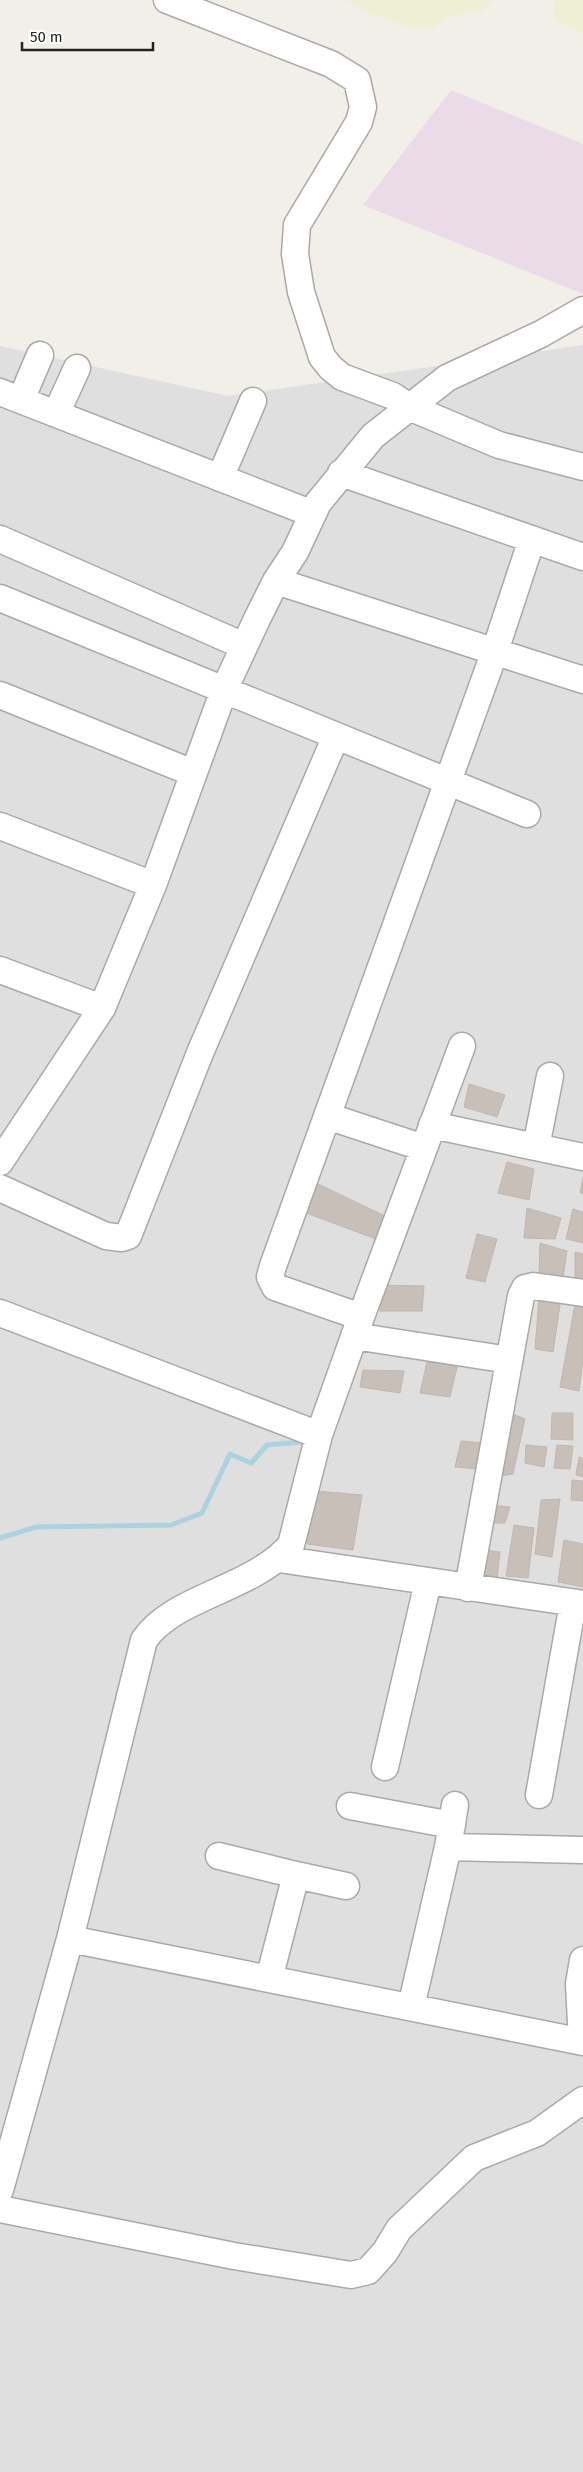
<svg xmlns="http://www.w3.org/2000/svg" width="583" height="2472" viewBox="0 0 583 2472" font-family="'Fira Sans',sans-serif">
  <rect width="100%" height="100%" fill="#f2efe9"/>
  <path fill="#e0dfdf" d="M583 345V2472H0V346L228 396Z"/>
  <path fill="#ebdbe8" d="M451 90 583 144V294L363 205Z"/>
  <path fill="#eef0d5" d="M345 0H493L483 11 452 15 431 29 416 30 364 11Z
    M555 0H583V33L559 23 553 16Z"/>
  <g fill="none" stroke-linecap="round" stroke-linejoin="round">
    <path stroke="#aad3df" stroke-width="5" d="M0 1538 36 1527 171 1525 202 1513 230 1454 251 1463 267 1445 302 1442"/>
  </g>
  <path fill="#c7bfb8" stroke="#c4b6ab" d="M469 1084 505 1095 497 1117 464 1107Z
    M507 1162 534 1169 529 1200 498 1193Z
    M583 1178V1193H580Z
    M316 1183 385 1216 376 1239 306 1213Z
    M527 1208 561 1218 555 1239 524 1238Z
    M573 1209 583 1212V1243L566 1239Z
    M477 1234 497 1239 485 1282 466 1278Z
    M540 1243 567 1251 563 1278 539 1274Z
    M575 1252 583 1254V1286L575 1285Z
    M380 1285 424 1286 422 1311H380Z
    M539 1298 560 1305 553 1352 535 1349Z
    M575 1304 583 1305V1360L579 1391 560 1387Z
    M429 1353 459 1359 450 1397 420 1393Z
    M363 1370 404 1371 400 1393 360 1387Z
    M508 1412 525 1419 513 1474 494 1477Z
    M552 1413H573V1440L551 1439Z
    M461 1441 484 1443 478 1469 455 1467Z
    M526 1445 547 1447 544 1467 525 1463Z
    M557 1445 573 1446 570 1469 554 1468Z
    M579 1457 583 1458V1477L576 1475Z
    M572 1480 583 1481V1501L571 1500Z
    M316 1491 362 1495 353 1550 307 1544Z
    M560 1499 552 1557 535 1554 541 1500Z
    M492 1505 510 1507 505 1523H492Z
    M514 1525 534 1528 528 1578 506 1576Z
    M564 1540 583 1544V1587L558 1582Z
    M484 1550 500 1552 497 1578 480 1575Z"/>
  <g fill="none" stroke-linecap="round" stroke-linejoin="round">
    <defs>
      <path id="minor" d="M167 0 331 64 357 80 363 107 359 122 297 225 295 254 301 292 322 357 331 368 342 377 393 396 409 407 499 445 583 467
        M0 392 313 514
        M21 400 40 355
        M56 414 77 368
        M341 473 583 557
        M220 478 253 401
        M0 539 244 646
        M276 581 583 680
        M0 598 527 814
        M0 695 193 773
        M0 826 153 885
        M0 970 102 1008
        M327 1116 424 1148
        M432 1125 583 1157
        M536 1147 550 1076
        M0 1162 102 1008 153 885 224 690 257 619 276 581 295 552 318 503 373 436 447 378 541 334 583 310
        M0 1188 106 1236 122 1238 128 1236 200 1053 336 736
        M0 1313 319 1435
        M361 1317 462 1046
        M354 1336 509 1360
        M279 1559 583 1604
        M468 1588 521 1296 525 1288 533 1286 583 1293
        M385 1767 428 1582
        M539 1795 573 1603
        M350 1806 452 1825
        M448 1847 583 1850
        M219 1856 296 1875
        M70 1939 583 2042
        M269 1979 296 1875 346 1886
        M411 2007 448 1847 455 1805
        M582 2041 579 1984 583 1960
        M0 2190 70 1939 144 1640C174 1596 252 1590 291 1545L319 1435 361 1317 275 1287 270 1277 273 1266 495 651 532 539
        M0 2209 234 2256 351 2275 368 2271 385 2252 399 2229 474 2158 537 2133 583 2100"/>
    </defs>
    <use href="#minor" stroke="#a9a9a9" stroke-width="29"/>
    <use href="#minor" stroke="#fff" stroke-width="26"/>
  </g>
  <path d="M22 42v8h131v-8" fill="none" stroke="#222222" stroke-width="2.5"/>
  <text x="30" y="42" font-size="15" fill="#222222" stroke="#ffffff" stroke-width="4" paint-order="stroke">50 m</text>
</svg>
